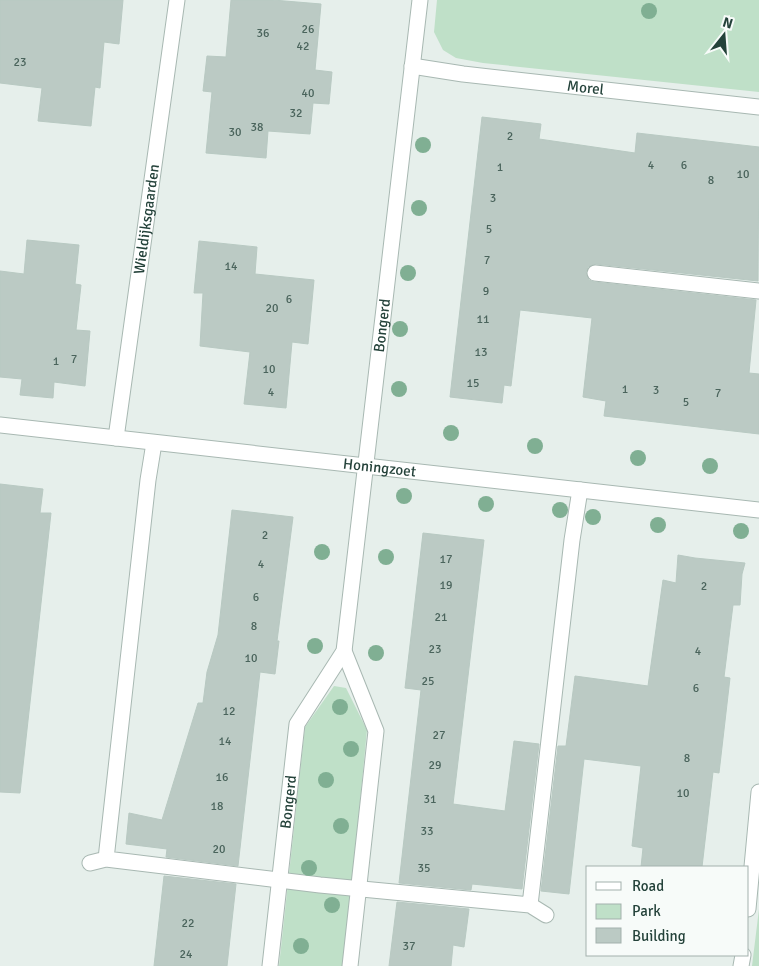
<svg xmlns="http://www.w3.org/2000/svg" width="759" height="966" viewBox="0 0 759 966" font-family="Signika,sans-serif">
  <rect width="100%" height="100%" fill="#e6efeb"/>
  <path fill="#bfe0c8" d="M437 0H759V92L483 63 456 58 443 50 434 32Z
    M334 686 346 688 367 730 351 895 342 966H279L305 727Z
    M759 909V966H752Z"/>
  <path fill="#bbcac4" stroke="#b8c9c2" d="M0 0H123L119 44 104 42 100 88 95 87 91 126 38 121 42 88 0 83Z
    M231 0H273L321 4 315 70 332 72 329 104 313 103 310 134 268 131 266 158 206 153 212 92 203 91 207 56 226 57Z
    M482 117 541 124 539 139 635 153 637 133 759 147 758 281 596 264 588 267 586 272 589 280 594 282 756 300 749 373 759 374V434L604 416 606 401 583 397 592 318 520 310 511 386 504 385 502 403 450 397Z
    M27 240 79 245 75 284 81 285 76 330 90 331 85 386 54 382 53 398 20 395 22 379 0 377V271L24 274Z
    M199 241 257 247 255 274 314 280 308 344 292 342 286 408 244 404 250 352 200 346 203 293H194Z
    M0 484 43 489 40 513H51L20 793 0 792Z
    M232 510 293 517 277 641H279L275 674 260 672 238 866 166 857 167 849 126 844 129 813 162 820 198 703H203L207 672 218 635Z
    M423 533 484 540 453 804 505 811 514 741 539 744 522 889 472 884 471 890 399 883 421 690 405 688Z
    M678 555 695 558 745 563 742 574 740 605H733L724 677 730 678 719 773 713 772 702 867H641L643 848 632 846 641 766 584 759 569 894 541 891 558 746H566L575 676 648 686 663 580 676 583Z
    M164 876 236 884 227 966H154Z
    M397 902 469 909 464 947 453 945 451 966H389Z"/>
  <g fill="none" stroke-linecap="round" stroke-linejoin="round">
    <defs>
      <path id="lane" d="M595 273 759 291
        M106 859 148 480 154 443
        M90 863 106 859 320 885 530 905 546 915
        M530 905 572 540 580 490"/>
      <g id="street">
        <path id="s1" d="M412 66 463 74 759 107"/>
        <path id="s2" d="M0 425 759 510"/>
        <path id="s3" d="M116 438 177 0"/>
        <path d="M344 651 376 731 350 966"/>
        <path d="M748 909 759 792"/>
        <path id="s4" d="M270 966 297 724 344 651 420 0"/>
        <path d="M741 966 743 955"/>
      </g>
    </defs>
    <use href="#lane" stroke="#a8b8b2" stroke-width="17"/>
    <use href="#street" stroke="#a8b8b2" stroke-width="17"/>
    <use href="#lane" stroke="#fff" stroke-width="15"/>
    <use href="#street" stroke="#fff" stroke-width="15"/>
  </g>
  <g fill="#80af93">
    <circle cx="649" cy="11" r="8"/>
    <circle cx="423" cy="145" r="8"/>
    <circle cx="419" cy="208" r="8"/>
    <circle cx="408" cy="273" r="8"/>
    <circle cx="400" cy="329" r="8"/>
    <circle cx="399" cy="389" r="8"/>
    <circle cx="451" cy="433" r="8"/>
    <circle cx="535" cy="446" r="8"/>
    <circle cx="638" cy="458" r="8"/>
    <circle cx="710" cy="466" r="8"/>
    <circle cx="404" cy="496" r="8"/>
    <circle cx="486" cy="504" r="8"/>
    <circle cx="560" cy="510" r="8"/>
    <circle cx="593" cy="517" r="8"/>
    <circle cx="658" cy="525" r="8"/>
    <circle cx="741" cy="531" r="8"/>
    <circle cx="322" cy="552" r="8"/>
    <circle cx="386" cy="557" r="8"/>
    <circle cx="315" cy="646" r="8"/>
    <circle cx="376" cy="653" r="8"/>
    <circle cx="340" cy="707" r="8"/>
    <circle cx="351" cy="749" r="8"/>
    <circle cx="326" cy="780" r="8"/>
    <circle cx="341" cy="826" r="8"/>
    <circle cx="309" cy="868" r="8"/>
    <circle cx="332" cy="905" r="8"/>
    <circle cx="301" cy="946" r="8"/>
  </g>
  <g text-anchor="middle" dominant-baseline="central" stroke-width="4" stroke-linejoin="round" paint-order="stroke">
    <g font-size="12" fill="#4a645c">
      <text x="308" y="29">26</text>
      <text x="263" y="33">36</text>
      <text x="303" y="46">42</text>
      <text x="20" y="62">23</text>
      <text x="308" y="93">40</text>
      <text x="296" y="113">32</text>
      <text x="257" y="127">38</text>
      <text x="235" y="132">30</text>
      <text x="510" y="136">2</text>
      <text x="651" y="165">4</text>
      <text x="684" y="165">6</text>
      <text x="500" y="167">1</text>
      <text x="743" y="174">10</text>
      <text x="711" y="180">8</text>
      <text x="493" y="198">3</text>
      <text x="489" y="229">5</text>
      <text x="487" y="260">7</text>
      <text x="231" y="266">14</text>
      <text x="486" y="291">9</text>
      <text x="289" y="299">6</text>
      <text x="272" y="308">20</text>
      <text x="483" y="319">11</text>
      <text x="481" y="352">13</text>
      <text x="74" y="359">7</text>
      <text x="56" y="361">1</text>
      <text x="269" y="369">10</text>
      <text x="473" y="383">15</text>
      <text x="625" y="389">1</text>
      <text x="656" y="390">3</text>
      <text x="271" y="392">4</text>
      <text x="718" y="393">7</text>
      <text x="686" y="402">5</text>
      <text x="265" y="535">2</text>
      <text x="446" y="559">17</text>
      <text x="261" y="564">4</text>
      <text x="446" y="585">19</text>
      <text x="704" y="586">2</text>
      <text x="256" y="597">6</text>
      <text x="441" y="617">21</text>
      <text x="254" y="626">8</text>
      <text x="435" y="649">23</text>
      <text x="698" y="651">4</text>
      <text x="251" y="658">10</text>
      <text x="428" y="681">25</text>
      <text x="696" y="688">6</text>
      <text x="229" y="711">12</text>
      <text x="439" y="735">27</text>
      <text x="225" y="741">14</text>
      <text x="687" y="758">8</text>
      <text x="435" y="765">29</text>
      <text x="222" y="777">16</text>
      <text x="683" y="793">10</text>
      <text x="430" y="799">31</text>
      <text x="217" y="806">18</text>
      <text x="427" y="831">33</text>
      <text x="219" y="849">20</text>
      <text x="424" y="868">35</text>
      <text x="188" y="923">22</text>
      <text x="409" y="946">37</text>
      <text x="186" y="954">24</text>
    </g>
    <g font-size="15" fill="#24423a" stroke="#f7fbf9">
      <text stroke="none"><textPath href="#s1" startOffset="175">Morel</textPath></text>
      <text stroke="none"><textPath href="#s3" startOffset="221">Wieldijksgaarden</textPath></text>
      <text stroke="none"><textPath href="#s4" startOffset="658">Bongerd</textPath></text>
      <text stroke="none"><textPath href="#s2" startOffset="382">Honingzoet</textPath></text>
      <text stroke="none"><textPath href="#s4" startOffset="165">Bongerd</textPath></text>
    </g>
  </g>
  <rect x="586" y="866" width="162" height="90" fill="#f7fbf9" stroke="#a3b1ad"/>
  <rect x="596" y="882" width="25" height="8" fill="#ffffff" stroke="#a3b1ad"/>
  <text x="632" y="891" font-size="15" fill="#24423a">Road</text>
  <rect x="596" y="904" width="25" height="15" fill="#bfe0c8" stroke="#a3b1ad"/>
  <text x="632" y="916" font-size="15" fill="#24423a">Park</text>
  <rect x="596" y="928" width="25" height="15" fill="#bbcac4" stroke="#a3b1ad"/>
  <text x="632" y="941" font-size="15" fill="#24423a">Building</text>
  <g transform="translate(724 35) rotate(17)" stroke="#f7fbf9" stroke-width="4" paint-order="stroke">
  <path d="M0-4L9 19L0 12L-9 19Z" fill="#24423a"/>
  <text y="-8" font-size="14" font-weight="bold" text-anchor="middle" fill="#24423a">N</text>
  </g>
</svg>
